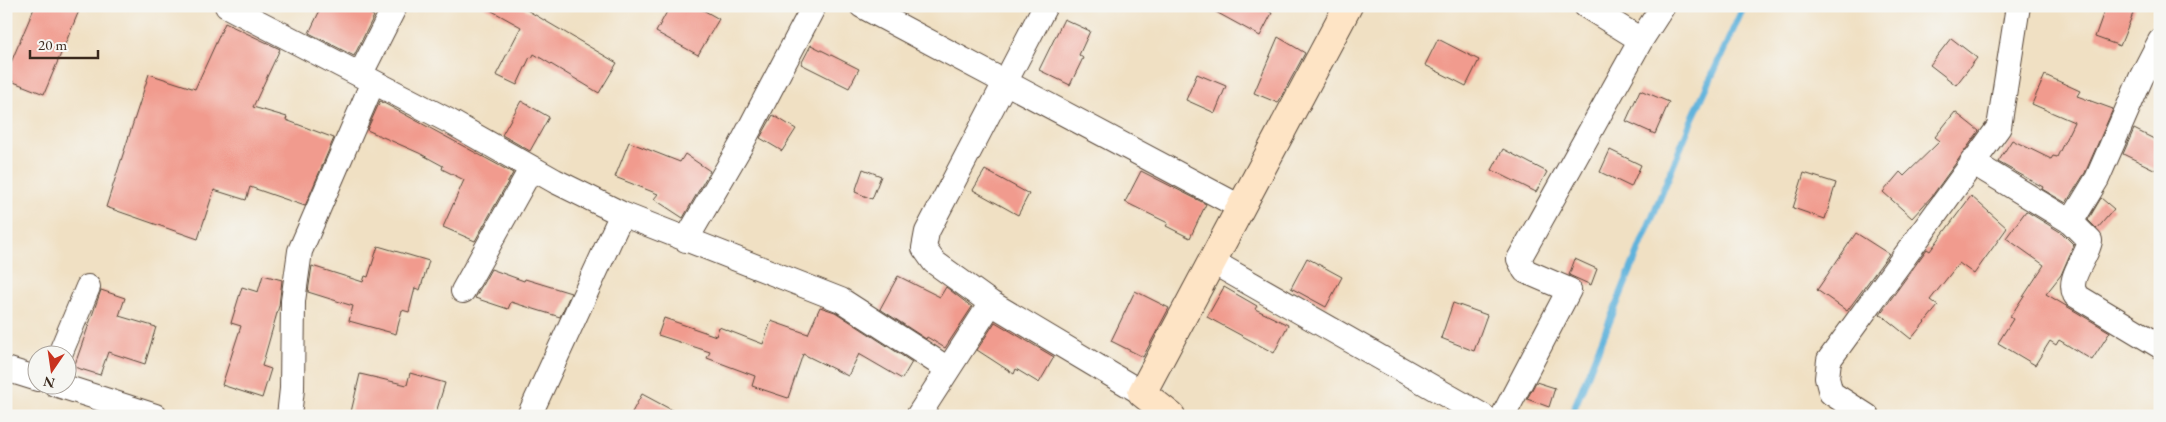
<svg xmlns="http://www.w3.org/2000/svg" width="2166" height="422" viewBox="0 0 2166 422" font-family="'EB Garamond',serif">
  <rect width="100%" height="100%" fill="#f6f6f2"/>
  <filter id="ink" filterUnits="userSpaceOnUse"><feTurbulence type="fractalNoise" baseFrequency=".02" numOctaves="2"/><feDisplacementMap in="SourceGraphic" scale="10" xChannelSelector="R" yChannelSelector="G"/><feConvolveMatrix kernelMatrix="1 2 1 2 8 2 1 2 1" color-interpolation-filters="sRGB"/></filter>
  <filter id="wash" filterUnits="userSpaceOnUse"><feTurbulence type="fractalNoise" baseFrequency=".0096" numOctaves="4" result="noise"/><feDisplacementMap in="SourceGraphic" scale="20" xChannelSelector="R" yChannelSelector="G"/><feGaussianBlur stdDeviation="1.12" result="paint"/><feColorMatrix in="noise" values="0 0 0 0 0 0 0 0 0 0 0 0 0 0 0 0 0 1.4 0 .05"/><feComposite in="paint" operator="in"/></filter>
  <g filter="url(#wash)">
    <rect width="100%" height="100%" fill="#f0e0c3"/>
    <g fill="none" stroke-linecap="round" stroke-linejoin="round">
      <path stroke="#61b3dc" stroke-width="7" d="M1571 416 1693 117 1744 6"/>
    </g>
    <g id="blocks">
      <path fill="#f19b8e" d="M35 6H81L44 94 6 79V74Z
        M322 6H355L374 16 354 56 309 33Z
        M483 6H520L617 63 599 93 534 54 532 58 530 57 517 85 496 75 521 27Z
        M670 6H696L719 19 698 55 656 32Z
        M1205 6H1259L1272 13 1260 36Z
        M2106 6H2136L2120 46 2095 37Z
        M1064 19 1090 31 1079 55 1083 58 1070 85 1039 70Z
        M225 23 280 49 253 107 287 117 286 120 334 138 305 206 250 187 246 200 214 190 198 239 106 207 149 74 195 89Z
        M1278 37 1305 53 1278 103 1254 93Z
        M1951 38 1977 58 1956 85 1930 65Z
        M1438 39 1479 60 1466 86 1425 65Z
        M811 45 859 69 849 88 801 64Z
        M1197 74 1226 86 1215 113 1186 100Z
        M2045 75 2080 91 2077 96 2113 109 2085 173 2066 203 2042 189 2043 187 1998 162 2012 140 2051 159 2053 156 2057 157 2074 122 2032 104Z
        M1640 90 1669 102 1655 134 1626 121Z
        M380 101 513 173 475 241 443 227 464 180 442 169 443 166 419 153 367 130Z
        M521 101 549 117 530 151 502 135Z
        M1955 112 1979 131 1932 196 1912 218 1883 192 1900 172 1904 176 1940 141 1935 137Z
        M773 115 796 129 782 151 760 138Z
        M2134 129 2160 142V172L2123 154Z
        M629 142 680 162 685 154 710 171 683 218 654 199 658 194 615 177Z
        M1503 149 1547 172 1536 192 1492 170Z
        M1610 150 1641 165 1631 187 1600 172Z
        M863 169 881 176 872 199 855 192Z
        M985 170 1029 194 1018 215 973 190Z
        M1141 171 1206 204 1190 238 1166 226 1168 223 1125 202Z
        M1804 173 1836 183 1825 219 1793 208Z
        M1971 196 2007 228 1974 274 1959 263 1930 300 1938 306 1911 339 1880 314 1927 249 1930 251Z
        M2101 198 2114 209 2097 229 2088 220Z
        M2026 211 2062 233 2074 245 2061 275 2046 294 2110 332 2092 360 2059 340 2056 345 2050 341 2035 365 1998 343 2013 319 2010 317 2044 265 2006 238Z
        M1856 233 1889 254 1847 311 1817 290Z
        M378 246 429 261 420 290 415 288 409 312 402 310 396 334 349 321 353 306 308 292 312 266 363 282 365 276 368 277Z
        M1307 258 1342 277 1326 307 1291 288Z
        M1575 259 1597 269 1591 285 1569 275Z
        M491 269 524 281 525 279 571 293 560 317 511 302 508 309 475 298Z
        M263 275 282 280 279 306 262 366 271 369 262 398 222 385 241 326 231 323 242 287 258 292Z
        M898 276 940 297 946 287 972 307 945 348 927 337 926 339 880 309Z
        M1224 287 1257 306 1255 309 1288 325 1274 353 1207 317Z
        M101 290 125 298 119 316 156 327 145 364 108 352 100 375 74 367Z
        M1135 291 1169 308 1143 357 1111 341Z
        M1453 303 1487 315 1474 351 1441 338Z
        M820 307 835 312 912 362 902 379 859 354 848 376 803 354 788 398 752 386 755 376 707 358 710 352 658 335 664 318 716 336 719 327 763 344 771 321 808 334Z
        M995 322 1054 357 1039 383 1016 369 1014 374 977 350Z
        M410 373 445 383 435 416H366L351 412 360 374 407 385Z
        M1536 382 1555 388 1549 407 1527 399Z
        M642 394 683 416H630Z"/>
    </g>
  </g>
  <g filter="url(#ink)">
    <use href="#blocks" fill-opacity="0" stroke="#564537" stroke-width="1"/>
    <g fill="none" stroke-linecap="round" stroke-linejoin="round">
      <defs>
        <path id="street" d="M227 6 449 121 555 181 622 214 841 300 948 369
          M862 6 1242 208
          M1045 6 927 232 924 248 934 262 991 303 1142 393
          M1586 6 1641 40
          M360 75 395 6
          M1972 162 2071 222 2090 241C2086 260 2067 277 2075 295L2160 346
          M2071 222 2097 179 2141 78 2160 41
          M686 240 740 147 814 6
          M1213 262 1483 416
          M463 291 531 169
          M60 354 88 287
          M6 369 38 379
          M55 384 155 416
          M289 416 292 389 293 301 300 251 373 82
          M529 416 622 214
          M918 416 991 303
          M1503 416 1569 290 1525 271 1519 259 1641 40 1663 6
          M1867 416 1831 393 1827 378 1829 360 1999 127 2018 6"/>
        <path id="secondary" d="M1171 416 1142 393 1348 6"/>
      </defs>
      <use href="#street" stroke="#564537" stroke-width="26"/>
      <use href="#secondary" stroke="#564537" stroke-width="30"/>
      <use href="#street" stroke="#fff" stroke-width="24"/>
      <use href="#secondary" stroke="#fee4c5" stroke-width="28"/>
    </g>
  </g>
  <rect width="2166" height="422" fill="none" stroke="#f6f6f2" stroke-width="25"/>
  <g transform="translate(52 370) rotate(193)"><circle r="24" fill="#f6f6f2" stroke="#aba49d"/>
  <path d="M0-4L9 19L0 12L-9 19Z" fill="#c8321e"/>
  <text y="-8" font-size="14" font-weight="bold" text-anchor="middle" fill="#3b2a1e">N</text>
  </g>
  <path d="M30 50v8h68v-8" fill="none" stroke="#3b2a1e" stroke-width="2.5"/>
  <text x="38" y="50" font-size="15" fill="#3b2a1e" stroke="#f6f6f2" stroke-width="4" paint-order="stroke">20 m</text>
</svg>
